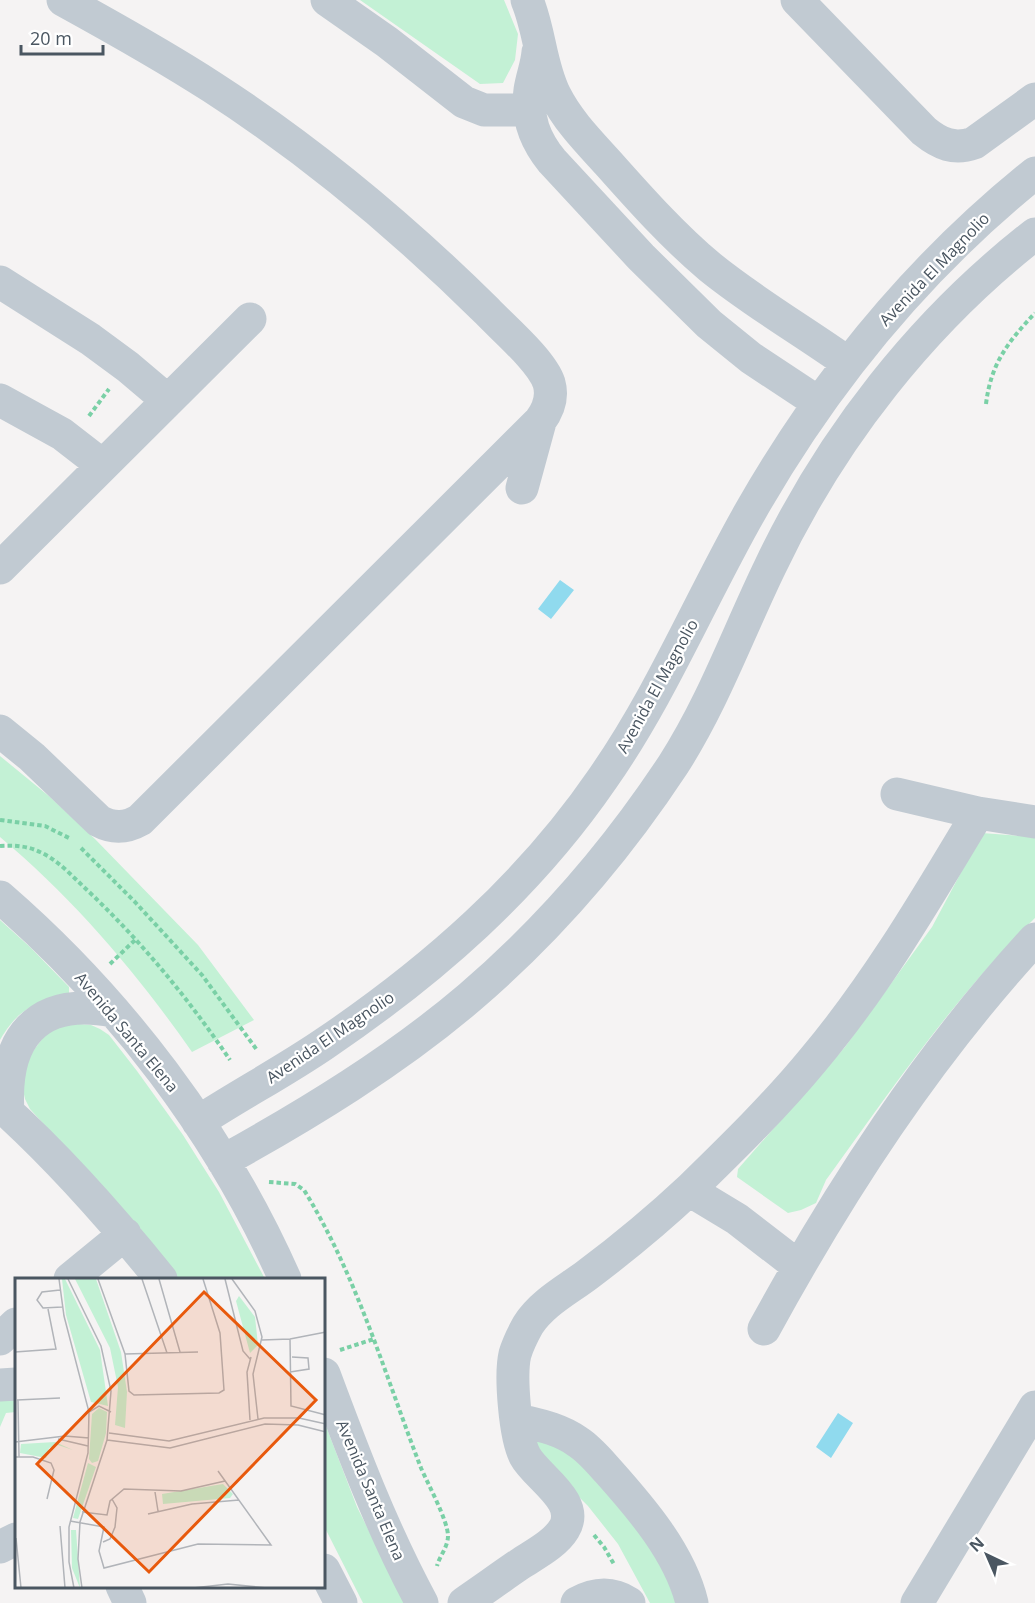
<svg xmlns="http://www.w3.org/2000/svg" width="1035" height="1603" viewBox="0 0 1035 1603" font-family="'Open Sans',sans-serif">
  <rect width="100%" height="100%" fill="#f5f3f3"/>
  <path fill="#c3f1d5" d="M360 0H504L518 34 515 60 503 83 480 84Z
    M0 756 50 797 95 839 198 945 254 1020 192 1052C136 972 75 900 0 837Z
    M982 833 1035 837V918C954 997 892 1089 826 1180L816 1203 801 1210 788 1213 737 1177 738 1169 845 1047 932 927Z
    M0 920 30 947 69 987V993C34 1005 20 1006 0 1040Z
    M67 1023 91 1025 100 1029 109 1035 137 1071 183 1135 219 1192 265 1279H178L109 1196 30 1109 25 1099 22 1085 25 1062 48 1031Z
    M16 1399V1412L6 1413 0 1427V1401Z
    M324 1421 357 1507 405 1603H363L324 1526Z
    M538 1439 569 1448 656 1551 679 1603H650L618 1544 588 1506 540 1458 535 1442Z"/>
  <path fill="#90daee" d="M560 580 574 590 551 619 538 609Z
    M838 1413 853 1423 831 1458 816 1447Z"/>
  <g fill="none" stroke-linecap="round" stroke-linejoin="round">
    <path stroke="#7ad0a6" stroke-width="4" stroke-dasharray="4.5 3" stroke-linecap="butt" d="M986 404C991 363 1008 342 1035 313
      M89 416 109 389
      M0 820 45 826 71 839
      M0 846C14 845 28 846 40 852 58 860 72 876 86 889 141 941 188 998 230 1060
      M81 848 135 902 202 975 257 1050
      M110 964 136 939
      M269 1182 295 1184 304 1190C357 1276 385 1375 421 1468 428 1484 448 1521 448 1536 448 1547 439 1557 437 1566
      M340 1350 374 1339
      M594 1535 604 1547 615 1566"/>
    <path stroke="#c1cad2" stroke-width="33" d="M327 0 387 42 464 102 484 110H530
      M527 0C540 31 540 65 555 95 568 121 589 142 608 163 640 199 673 236 710 267 753 302 803 331 848 363
      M797 0 924 131C940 144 954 150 974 143L1035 99
      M538 52C537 65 532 77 530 90 526 118 535 140 552 161L641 257 709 324 751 358 819 403
      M0 282 90 339 128 367 167 400
      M0 400 62 434 102 465
      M522 488 540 422
      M0 568 250 319
      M0 731 32 757 99 821C114 829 126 828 140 820L540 421C549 409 553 397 549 383 542 361 503 328 487 311 403 228 311 151 212 87 164 56 114 28 63 0
      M897 794 978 813 1035 822
      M0 897C120 1001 221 1134 285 1279
      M0 1105C59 1158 111 1217 161 1279
      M8 1112C3 1039 36 996 113 1011
      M198 1122C239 1095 283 1072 324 1044 432 971 529 886 603 778 661 695 700 600 750 512 824 382 918 267 1035 173
      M223 1161C308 1114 395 1061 470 997 547 931 617 850 673 765 713 703 738 633 770 567 831 438 923 321 1035 234
      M689 1190 737 1219 798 1266
      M70 1279 125 1234
      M764 1329C840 1190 927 1056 1035 939
      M0 1339 16 1324
      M324 1374C353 1452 382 1529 422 1603
      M0 1385 16 1384
      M518 1420C539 1425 560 1429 578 1442 589 1449 599 1461 608 1471 641 1508 680 1553 692 1603
      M0 1547 16 1539
      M324 1570 341 1603
      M122 1586 130 1603
      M464 1603C483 1590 501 1577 520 1564 535 1554 555 1544 564 1529 581 1501 536 1477 525 1456 515 1437 510 1375 515 1354 518 1344 523 1334 528 1325 542 1303 567 1290 587 1275 623 1248 658 1219 691 1188 733 1147 776 1105 813 1060 877 984 927 898 978 813
      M577 1603C595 1593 612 1592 629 1603
      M917 1603 1035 1407"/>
  </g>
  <g text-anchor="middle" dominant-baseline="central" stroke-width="4.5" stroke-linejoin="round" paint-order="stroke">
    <g font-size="16" fill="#4a5661" stroke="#fff">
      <text transform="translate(934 269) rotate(-46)">Avenida El Magnolio</text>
      <text transform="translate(657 686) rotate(-61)">Avenida El Magnolio</text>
      <text transform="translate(127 1032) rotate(50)">Avenida Santa Elena</text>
      <text transform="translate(330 1037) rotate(-34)">Avenida El Magnolio</text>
      <text transform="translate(371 1490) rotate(67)">Avenida Santa Elena</text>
    </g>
  </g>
  <g transform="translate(15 1278)">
    <rect width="310" height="310" fill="#f5f3f3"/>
    <path d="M47 1H50L85 72 93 128 76 124 51 37ZM60 1H81L106 74 112 114 110 150 100 147 103 109 95 70ZM224 18 240 39 243 67 235 75 221 23ZM84 130 92 134 91 155 83 183 77 185 74 181 77 136ZM40 164 58 172 43 167 34 170 31 180 5 175 6 166ZM73 185 81 189 63 241 58 240ZM208 206 218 216 215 220 148 226 147 216ZM56 252H61L65 310 57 290Z" fill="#c3f1d5"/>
    <path fill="none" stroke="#b1b4b9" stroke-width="1.5" d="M44 1 49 38 74 134 73 175 54 249V284L59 310M53 1 86 68 96 113 92 162 65 244 63 281 67 310M83 1 110 76 114 113 119 117 204 115 209 112 205 55 188 1M127 1 152 75M144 1 165 74M210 1 228 73 235 81M217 1 240 33 247 59 238 96 243 141M45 12 27 14 22 22 28 30 47 29M275 61 276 128 311 137M247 62 275 61 311 54M0 74 41 71 33 31M110 76 183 74M275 94 294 91 293 80 277 79M2 122 45 120M3 122 4 179M74 134 84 128 96 134M235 142 232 94 236 79M94 155 154 163 249 140H284L311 146M43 161 73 168M92 162 155 170 250 146 283 147 311 154M0 164 50 158 74 160M0 179H18L36 185 39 192 32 221M140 214 143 233M67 234 92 237 95 223 109 211 166 213 210 203M133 236 177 226 224 222M55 243 89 249 84 273 89 290 183 266 256 267 203 193M45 248 50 310M1 260 6 310M88 264 95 261 100 249 102 230 97 221M178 310 213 306 252 310"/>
    <path fill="#e8590c" fill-opacity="0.15" stroke="#e8590c" stroke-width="3" d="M189 14 301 122 134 294 22 186Z"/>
    <rect width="310" height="310" fill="none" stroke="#4a5661" stroke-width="3"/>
  </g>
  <g transform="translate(987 1555) rotate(316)" stroke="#ffffff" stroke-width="4.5" paint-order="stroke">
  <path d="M0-4.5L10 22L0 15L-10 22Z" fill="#4a5661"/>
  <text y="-9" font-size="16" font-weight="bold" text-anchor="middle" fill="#4a5661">N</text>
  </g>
  <path d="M21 45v9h82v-9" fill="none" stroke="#4a5661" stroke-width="3"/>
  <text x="30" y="45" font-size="18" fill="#4a5661" stroke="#ffffff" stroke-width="4.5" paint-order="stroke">20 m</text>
</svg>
